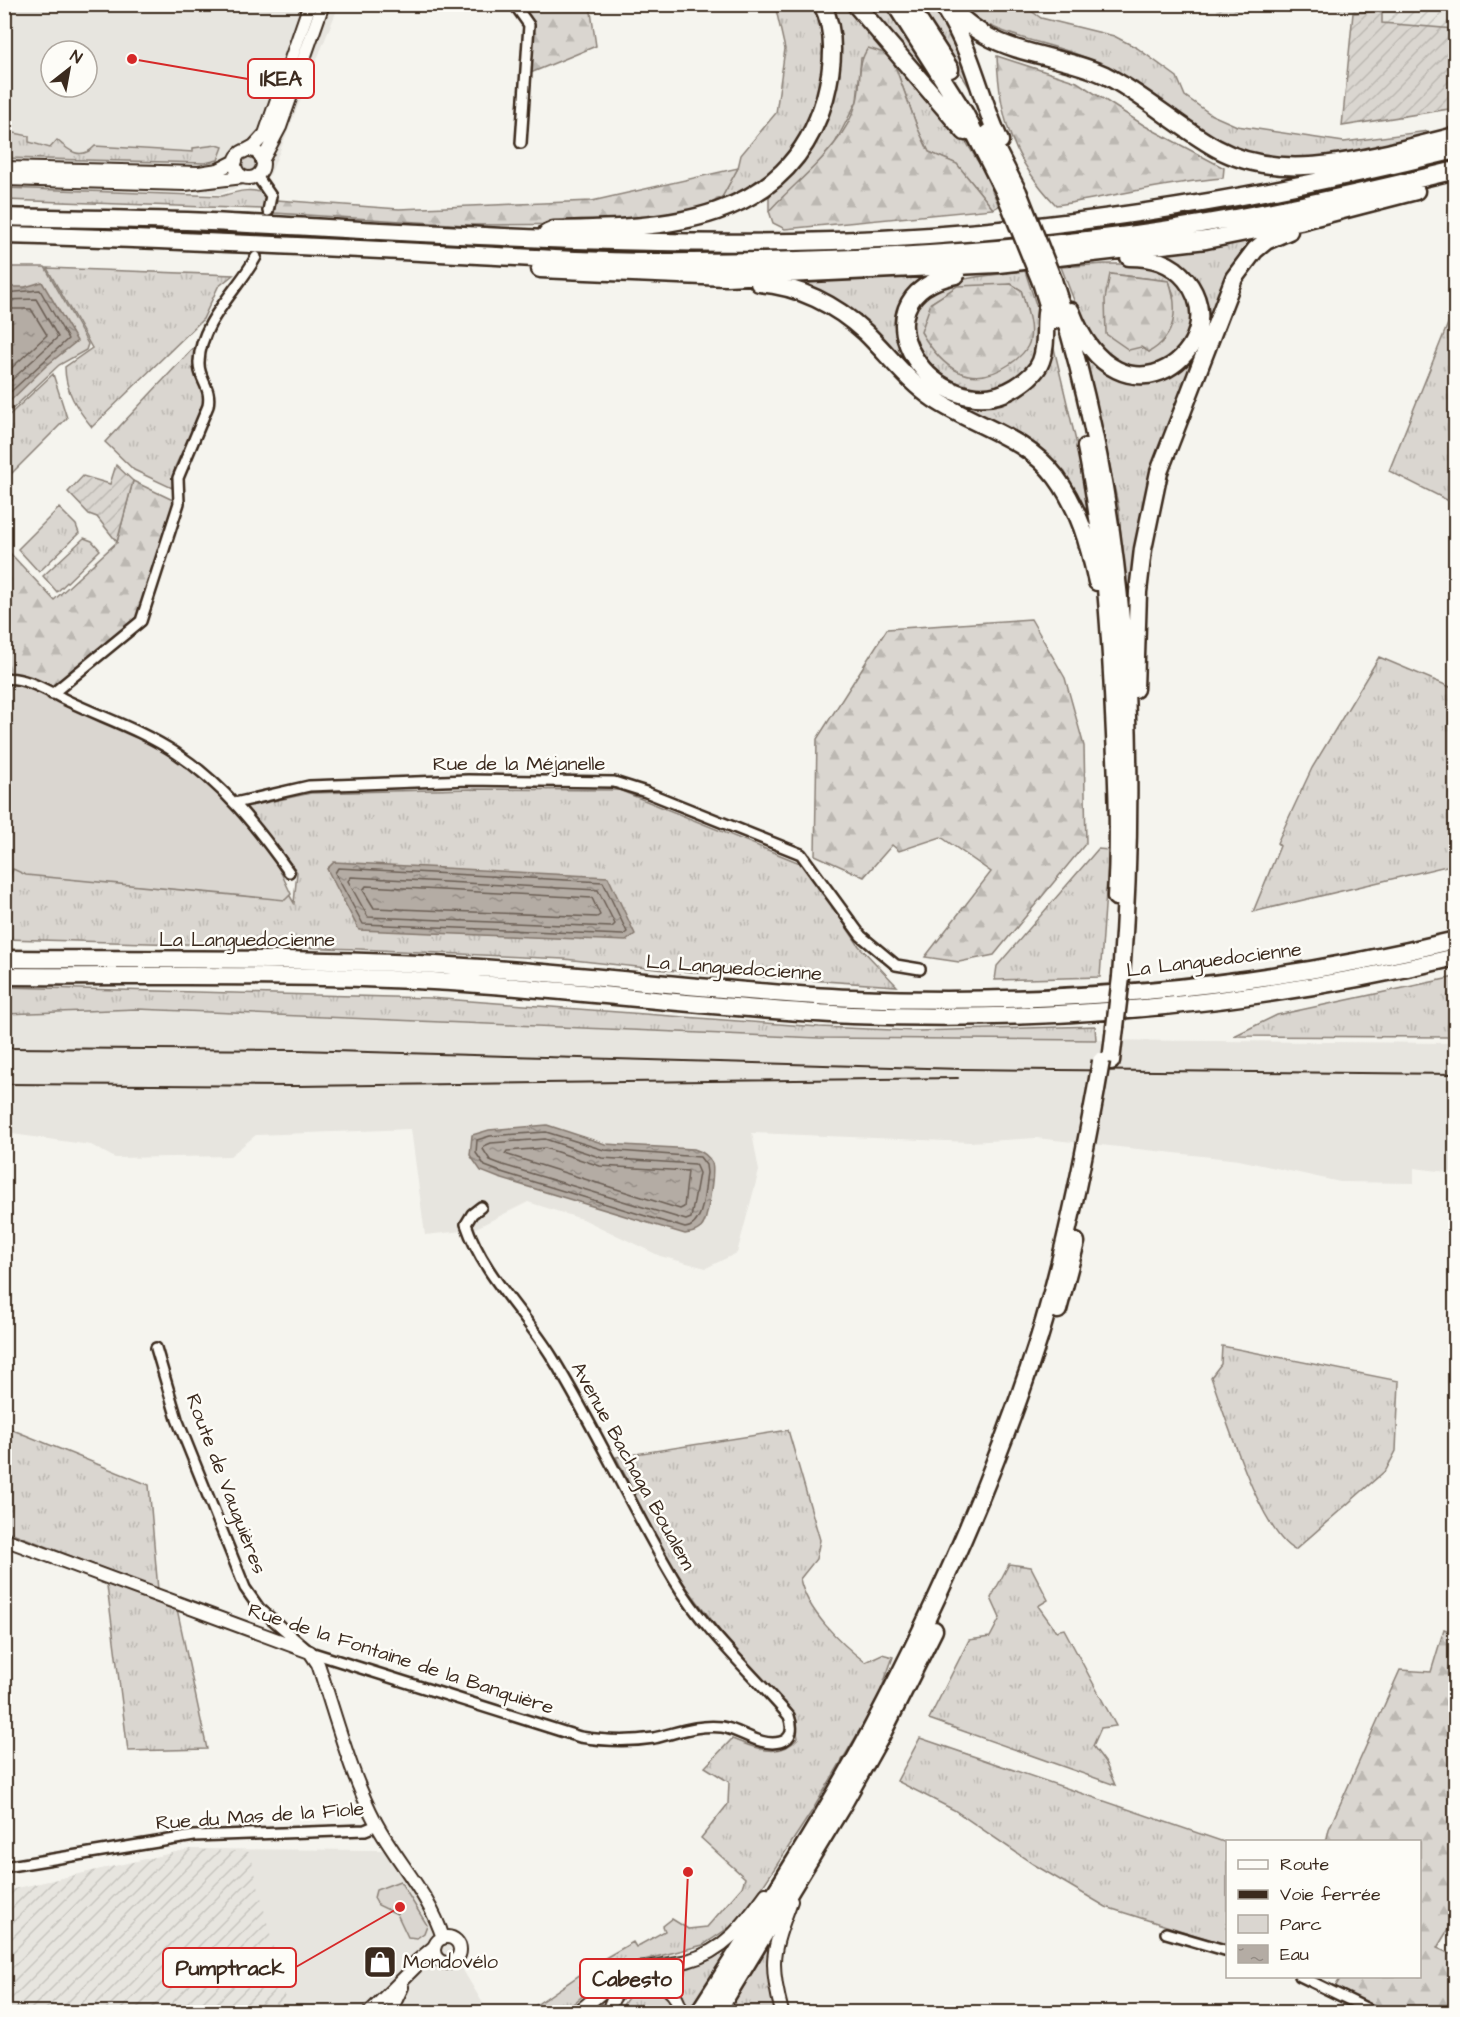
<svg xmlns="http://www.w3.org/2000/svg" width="1460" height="2017" viewBox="0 0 1460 2017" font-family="'Architects Daughter',sans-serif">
  <defs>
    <pattern id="industrial-furrows" width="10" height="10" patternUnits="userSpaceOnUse" patternTransform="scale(1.5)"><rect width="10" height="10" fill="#e7e5df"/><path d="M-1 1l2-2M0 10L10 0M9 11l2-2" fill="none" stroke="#c7c5bf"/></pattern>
    <pattern id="grass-tufts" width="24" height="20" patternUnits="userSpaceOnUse" patternTransform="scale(1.5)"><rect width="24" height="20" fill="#dad6d0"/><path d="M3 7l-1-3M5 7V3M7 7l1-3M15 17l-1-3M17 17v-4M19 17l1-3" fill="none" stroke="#bcb8b2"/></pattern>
    <pattern id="forest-firs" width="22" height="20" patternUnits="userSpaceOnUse" patternTransform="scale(1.5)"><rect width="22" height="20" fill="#dad6d0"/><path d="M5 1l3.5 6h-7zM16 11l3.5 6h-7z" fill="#bcb8b2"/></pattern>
    <pattern id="garden-furrows" width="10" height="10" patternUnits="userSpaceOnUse" patternTransform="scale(1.5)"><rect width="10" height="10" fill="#dad6d0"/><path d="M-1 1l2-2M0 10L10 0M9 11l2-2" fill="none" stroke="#bcb8b2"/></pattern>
    <pattern id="water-ripples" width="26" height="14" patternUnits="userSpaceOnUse" patternTransform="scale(1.5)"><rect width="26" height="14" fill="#b4aca4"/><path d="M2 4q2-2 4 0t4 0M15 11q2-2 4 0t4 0" fill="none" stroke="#948c85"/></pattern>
  </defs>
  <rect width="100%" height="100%" fill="#f5f4ee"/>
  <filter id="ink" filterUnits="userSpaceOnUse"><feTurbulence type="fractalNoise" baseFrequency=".0167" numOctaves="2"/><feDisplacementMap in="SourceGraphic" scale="12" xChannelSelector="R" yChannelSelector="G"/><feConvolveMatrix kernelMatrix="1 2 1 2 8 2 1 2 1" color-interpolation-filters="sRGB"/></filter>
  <g filter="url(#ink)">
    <path fill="#e7e5df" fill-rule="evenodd" d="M4 5H339L270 175 221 194 5 175ZM51 51H87V87H51Z
      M137 1009 819 1038 1455 1043V1173L1414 1168V1183L1340 1182 1239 1160 1036 1138 970 1142 752 1133 759 1171 737 1253 706 1268 660 1256 585 1220 528 1202 472 1230 425 1235 411 1129 256 1135 230 1156 115 1158 91 1145 5 1133V1014Z
      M190 1849 384 1850 432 1918 488 2012H5V1891Z"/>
    <path fill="url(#industrial-furrows)" d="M1217 4 1455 5V29L1382 23V11L1217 13Z
      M190 1849 250 1852 289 2012H5V1891Z"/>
    <path fill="url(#grass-tufts)" stroke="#8a8077" stroke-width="1.5" fill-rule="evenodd" d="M839 4 860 17 965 140 982 168 999 206 993 209 957 164 929 152 918 129 891 55 861 58 857 101 835 143 814 168 769 211V197L818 129 833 12Z
      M775 5H817C844 78 801 170 728 199L722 197 738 168 741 155 776 113 785 49Z
      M869 5H886L923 58 952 106 867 9Z
      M918 5H937L946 16 981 106Z
      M958 5H1023L1041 18 1114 36 1137 48 1177 77 1185 96 1212 115 1237 126 1344 142 1428 131V136C1361 151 1289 172 1222 143 1212 138 1202 129 1192 123 1161 102 1130 78 1096 62 1047 39 1002 42 958 5Z
      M5 131 29 136V142L50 148 57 140C69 151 81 161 95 146L193 152V148L217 145 223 147 218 160 205 163 5 158Z
      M241 164a8 8 0 1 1 16 0a8 8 0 1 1-16 0Z
      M5 188 222 196C235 192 258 185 268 198L264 209 5 200Z
      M1264 236 1250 248 1153 478 1130 676 1119 509 1085 351 1160 378 1203 314 1159 253Z
      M1105 264H1145L1167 271 1178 280 1194 310 1189 335 1178 354 1145 369 1108 360 1084 326 1061 267ZM1111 274 1169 281 1174 296 1149 352 1141 347Z
      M47 268 233 275 218 287 203 319 92 427C77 409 65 391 65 367L92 348Z
      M1025 271 1041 320 1036 361C1022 373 1005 389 985 390 960 391 929 372 916 350 912 343 912 332 912 324 912 313 914 302 923 295 945 277 997 275 1025 271ZM1011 284 1021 290 1027 310 931 303 939 298Z
      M935 276 900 327C911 341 948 392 960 399 984 413 1022 399 1040 378 1048 369 1050 356 1053 344L1079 454 1093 536 1067 484 939 397 804 286V282Z
      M1451 316 1456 317 1455 504 1389 471Z
      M198 343 196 373 204 389 205 402 175 467 172 488 134 470 105 442Z
      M53 374 67 418 5 480V419Z
      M59 508 76 525 79 533 39 572 18 549Z
      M84 538 92 541 100 550 57 592 43 576Z
      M1379 657 1455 689V864L1253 912 1280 846 1277 843 1312 768Z
      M4 693 272 865 294 903 297 872 246 807 311 793 472 789 619 790 805 865 859 946 897 986 665 970 564 959 358 949 5 939Z
      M1098 849 1109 850 1100 977 995 980 997 966Z
      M1455 977V1037L1234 1036 1277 1015Z
      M4 987 430 998 819 1027 917 1031 1095 1026 1096 1040 819 1038 137 1009 5 1014Z
      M1222 1346 1399 1381 1396 1451 1386 1470 1295 1550C1261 1534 1225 1415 1211 1377L1221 1364Z
      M8 1428 149 1485 158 1590 7 1531Z
      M788 1430 820 1540 816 1559 800 1579C807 1611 840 1643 865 1662L882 1654 893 1657 877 1701 812 1811 752 1903 730 1927 703 1945 632 1963 606 1977 563 2012H526L600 1961 633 1942 636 1947 665 1931 663 1926 672 1919 688 1929 707 1927 742 1887 745 1878 701 1838 728 1804 729 1782 705 1767 732 1739C755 1748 779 1760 798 1738L794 1717 726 1639 671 1567 616 1457Z
      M1009 1564 1031 1567 1048 1600 1038 1606 1056 1631 1064 1629 1116 1726 1101 1728 1093 1746 1105 1762 1115 1785 929 1719 969 1640 990 1637 1000 1618 991 1598Z
      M106 1578 176 1604 207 1749 128 1751Z
      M920 1738 1227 1843V1945L1106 1907 1033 1864 954 1810 897 1781Z
      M740 1939 693 2012H687C686 1992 670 1975 648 1975 682 1968 713 1962 740 1939Z
      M768 1947 770 1970 780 2012C764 2012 742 2006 729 2010Z
      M645 1987C661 1986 672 1997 673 2012H620C625 1999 632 1991 645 1987Z
      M611 1990 603 2012H588Z"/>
    <path fill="url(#forest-firs)" stroke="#8a8077" stroke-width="1.5" d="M523 5H590L596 46 528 74 532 22Z
      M868 48 891 55 918 129 929 152 957 164 993 209 785 229 773 223 769 211C800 177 844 148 857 101 862 82 856 65 868 48Z
      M997 56 1077 82 1145 126 1224 168 1223 178C1167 182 1112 197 1056 205 1013 160 999 118 997 56Z
      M738 168 722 197 687 217 612 224 466 225 274 213 277 200 399 209 592 201Z
      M1110 274 1169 281C1179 309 1176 337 1149 352L1141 347 1129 350 1106 334 1105 299Z
      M1011 284 1021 290C1025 304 1033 324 1030 339 1029 349 1018 359 1010 364 970 391 942 368 921 332L931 303 957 286Z
      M133 481 179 503 141 621 53 693 5 676 4 558 10 553 54 600 117 542Z
      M1031 619 1065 678 1084 746 1086 843 994 955 959 962 925 957 991 872 941 837 899 851 892 845 864 877 815 855 817 739 887 629Z
      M1444 1629 1455 1633V1918L1437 1948 1455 1956V2012H1381L1334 1989 1341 1977 1420 1976V1842H1326L1329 1829 1400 1670 1431 1672Z"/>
    <path fill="#dad6d0" stroke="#8a8077" stroke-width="1.5" d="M5 267H45L88 344 86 350 59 365 5 416Z
      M14 681 156 746C215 781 264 830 291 894L285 900 26 875 13 869 5 891 4 683Z
      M400 1881 427 1925 424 1933 417 1938 408 1937 397 1914 378 1905 374 1898 376 1890Z"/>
    <path fill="url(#garden-furrows)" stroke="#8a8077" stroke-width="1.5" d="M1382 11V23L1455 29V108L1342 126 1353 13Z
      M116 465 133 481 117 542 97 517 89 514 68 492 83 476 110 484Z"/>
    <path fill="url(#water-ripples)" stroke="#84786e" stroke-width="1.5" d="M42 282 77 341 46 366 5 406V287H25Z
      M334 862 608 877 635 934 626 941 359 930 327 869Z
      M547 1125 605 1144 694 1149C701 1151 708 1155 712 1163 715 1171 708 1214 704 1223 701 1231 693 1233 685 1234L499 1178 481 1171 470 1155 472 1135 489 1130Z"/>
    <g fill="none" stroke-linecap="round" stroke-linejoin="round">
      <path stroke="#6b5e54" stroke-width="1.5" d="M4 293 40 290 68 339 4 398
        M4 300 36 299 58 337 4 387
        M4 309H31L47 335 4 375
        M338 868 603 882 627 932 623 935 363 924 335 873Z
        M351 877 598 890 615 924 612 927 368 917 348 881Z
        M366 886 592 898 600 915 597 917 374 908 363 890Z
        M546 1132 604 1150 700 1157 706 1165 707 1173C704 1189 705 1226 685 1228L501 1172 485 1166 476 1153 477 1140 490 1136Z
        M545 1139 602 1158 695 1164 699 1173 691 1218 686 1220 503 1165 490 1160 483 1149 484 1146 491 1143Z
        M545 1148 600 1166 688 1171 684 1207 680 1209 505 1154 507 1151Z"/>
      <defs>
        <path id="street" d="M514 4 529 25 521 143
          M257 176 271 196 268 211
          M4 679C23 675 51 693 68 701 104 718 143 731 176 753 223 784 257 827 289 872
          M52 694 141 621 179 503 178 478 208 406C212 386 198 380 199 362 200 322 238 290 256 257
          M235 803 309 786 468 780 614 782 646 792 801 854 861 936 896 965 920 969
          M156 1348 177 1419 245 1588 259 1608 310 1652 580 1737C605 1741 628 1742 654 1738 676 1733 698 1724 722 1727 741 1730 760 1747 780 1742 793 1739 793 1727 789 1716 750 1671 706 1632 675 1581 631 1508 597 1430 552 1357 525 1313 483 1275 466 1224L472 1214 481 1207
          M4 1867 194 1836 365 1830 377 1825
          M1166 1933 1228 1951
          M1300 1976 1374 2012"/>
        <path id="secondary" d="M235 164a14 14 0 1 1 28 0a14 14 0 1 1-28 0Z
          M243 152 254 146 265 134 310 4
          M262 161 280 127 323 4
          M4 168 199 173 218 170 236 161
          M4 179 185 184 243 177
          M4 1539 310 1652 318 1664C336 1717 350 1774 376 1823 397 1862 430 1895 443 1938
          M434 1950a13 13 0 1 1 26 0a13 13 0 1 1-26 0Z
          M370 2012 416 1966V1962L435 1946
          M390 2012 402 1987
          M578 2012C596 1998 611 1982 633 1972 650 1965 670 1965 687 1961 725 1951 744 1924 766 1894
          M609 2012C615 1970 674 1971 681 2012
          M782 2012C768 1960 773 1950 791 1901"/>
        <path id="highway" d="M855 4 965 132
          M895 4 965 114 1005 193
          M908 4 950 69
          M945 4C958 15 970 27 985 35 1021 56 1067 57 1105 75 1144 95 1177 126 1216 148 1288 188 1381 153 1456 136
          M947 13C973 53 980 98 1000 141
          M988 133 1018 192
          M4 217C73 219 141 219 210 222 418 232 624 248 833 241 1043 234 1251 201 1456 150
          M547 233 554 230C663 228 788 226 825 98 833 68 837 33 822 4
          M4 235C156 239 307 246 459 254 537 258 615 263 693 262 827 261 962 255 1096 239 1217 225 1337 199 1456 170
          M540 269 726 277 998 264 1206 240 1300 221 1416 191
          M956 275C843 298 938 435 1016 387 1027 380 1037 372 1041 361 1048 343 1043 324 1047 307
          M1053 280C1127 505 1139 742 1121 977
          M1041 282 1053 321
          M759 283C799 286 836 305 865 332 888 354 907 381 934 399 974 426 1025 436 1056 477 1079 508 1089 545 1097 582
          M1071 311C1120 440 1239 346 1186 280 1171 262 1152 257 1129 257
          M1086 447C1104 536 1110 624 1114 714 1117 775 1120 836 1116 897
          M1135 689 1138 592 1143 549 1159 472 1234 278 1255 250 1266 241 1289 231
          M4 959C153 960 303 957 451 966 585 974 718 992 852 998 1054 1006 1259 988 1456 940
          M4 976C153 977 303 973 451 982 585 991 718 1009 852 1015 1054 1023 1259 1004 1456 957
          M1111 1061 1115 1027
          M1058 1310 1076 1242
          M699 2012C758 1920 819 1827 871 1730 937 1605 996 1473 1039 1338 1064 1257 1081 1173 1096 1090
          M717 2012 842 1806 881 1736 934 1630"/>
      </defs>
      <use href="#street" stroke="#3b2a1e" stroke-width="14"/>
      <use href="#secondary" stroke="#3b2a1e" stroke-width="16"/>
      <use href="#highway" stroke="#3b2a1e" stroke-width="21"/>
      <use href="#street" stroke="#fdfcf7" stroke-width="9"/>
      <use href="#secondary" stroke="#fdfcf7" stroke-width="12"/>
      <use href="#highway" stroke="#fdfcf7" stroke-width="16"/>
      <path stroke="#3b2a1e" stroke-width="2" d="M4 1048 298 1050 961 1069 1456 1074
        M4 1084 296 1086 958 1078"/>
      <defs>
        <path id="highway-bridge" d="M1018 192 1053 280
          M1005 193 1041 282
          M1115 1027 1121 977
          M1096 1090 1101 1061"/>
      </defs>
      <use href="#highway-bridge" stroke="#3b2a1e" stroke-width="21" stroke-linecap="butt"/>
      <use href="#highway-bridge" stroke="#fdfcf7" stroke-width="16"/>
    </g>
  </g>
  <defs>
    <symbol id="shop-square" viewBox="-11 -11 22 22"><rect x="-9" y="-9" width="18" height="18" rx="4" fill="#3b2a1e" stroke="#fdfcf7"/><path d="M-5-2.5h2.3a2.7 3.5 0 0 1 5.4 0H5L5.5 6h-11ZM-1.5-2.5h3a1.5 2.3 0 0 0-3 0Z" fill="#fff"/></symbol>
  </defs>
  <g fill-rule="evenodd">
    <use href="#shop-square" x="361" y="1943" width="38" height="38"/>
  </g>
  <g text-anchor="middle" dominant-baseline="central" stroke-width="5" stroke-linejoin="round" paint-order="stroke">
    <g font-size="20" fill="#3b2a1e" stroke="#fdfcf7">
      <text x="519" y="764">Rue de la Méjanelle</text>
      <text x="247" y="940">La Languedocienne</text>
      <text transform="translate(1214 960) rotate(-7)">La Languedocienne</text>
      <text transform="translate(734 968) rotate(4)">La Languedocienne</text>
      <text transform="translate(633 1466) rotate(61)">Avenue Bachaga Boualem</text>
      <text transform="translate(226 1484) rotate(69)">Route de Vauguières</text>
      <text transform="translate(401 1659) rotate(18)">Rue de la Fontaine de la Banquière</text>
      <text transform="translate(260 1816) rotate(-4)">Rue du Mas de la Fiole</text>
    </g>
    <g font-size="20" fill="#3b2a1e" stroke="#fdfcf7" text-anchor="start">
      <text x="403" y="1962">Mondovélo</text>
    </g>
  </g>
  <path fill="none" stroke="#d62828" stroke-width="2" d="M132 59L248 79M400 1907L296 1967M688 1872L683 1978"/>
  <g fill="#d62828" stroke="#fdfcf7" stroke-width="2">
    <circle cx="132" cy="59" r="6"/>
    <circle cx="400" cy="1907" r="6"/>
    <circle cx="688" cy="1872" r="6"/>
  </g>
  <g fill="#fdfcf7" stroke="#d62828" stroke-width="2">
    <rect x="248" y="59" width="66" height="39" rx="6"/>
    <rect x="163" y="1948" width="133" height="39" rx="6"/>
    <rect x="580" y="1959" width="103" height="39" rx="6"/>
  </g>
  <g font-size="21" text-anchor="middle" font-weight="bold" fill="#3b2a1e">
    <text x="281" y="86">IKEA</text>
    <text x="230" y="1975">Pumptrack</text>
    <text x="632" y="1986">Cabesto</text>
  </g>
  <rect width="1460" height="2017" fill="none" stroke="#fdfcf7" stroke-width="24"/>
  <rect x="12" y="12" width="1436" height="1993" fill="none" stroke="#3b2a1e" stroke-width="2" filter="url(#ink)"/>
  <rect x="1226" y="1840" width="195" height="138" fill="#fdfcf7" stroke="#afa8a0" stroke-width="1.5"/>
  <rect x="1238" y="1860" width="30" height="9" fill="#fdfcf7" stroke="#afa8a0" stroke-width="1.5"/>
  <text x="1280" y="1870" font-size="18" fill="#3b2a1e">Route</text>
  <rect x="1238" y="1890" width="30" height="9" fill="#3b2a1e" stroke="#afa8a0" stroke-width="1.5"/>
  <text x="1280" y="1900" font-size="18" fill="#3b2a1e">Voie ferrée</text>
  <rect x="1238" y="1915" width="30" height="18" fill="#dad6d0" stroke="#afa8a0" stroke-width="1.5"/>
  <text x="1280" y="1930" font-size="18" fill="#3b2a1e">Parc</text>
  <rect x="1238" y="1945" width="30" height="18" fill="url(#water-ripples)" stroke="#afa8a0" stroke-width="1.5"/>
  <text x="1280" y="1960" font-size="18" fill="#3b2a1e">Eau</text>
  <g transform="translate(69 69) rotate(31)"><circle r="28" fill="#fdfcf7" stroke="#afa8a0" stroke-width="1.5"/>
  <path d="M0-4.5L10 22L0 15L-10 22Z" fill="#3b2a1e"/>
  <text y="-9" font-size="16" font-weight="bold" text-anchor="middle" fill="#3b2a1e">N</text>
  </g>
</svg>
